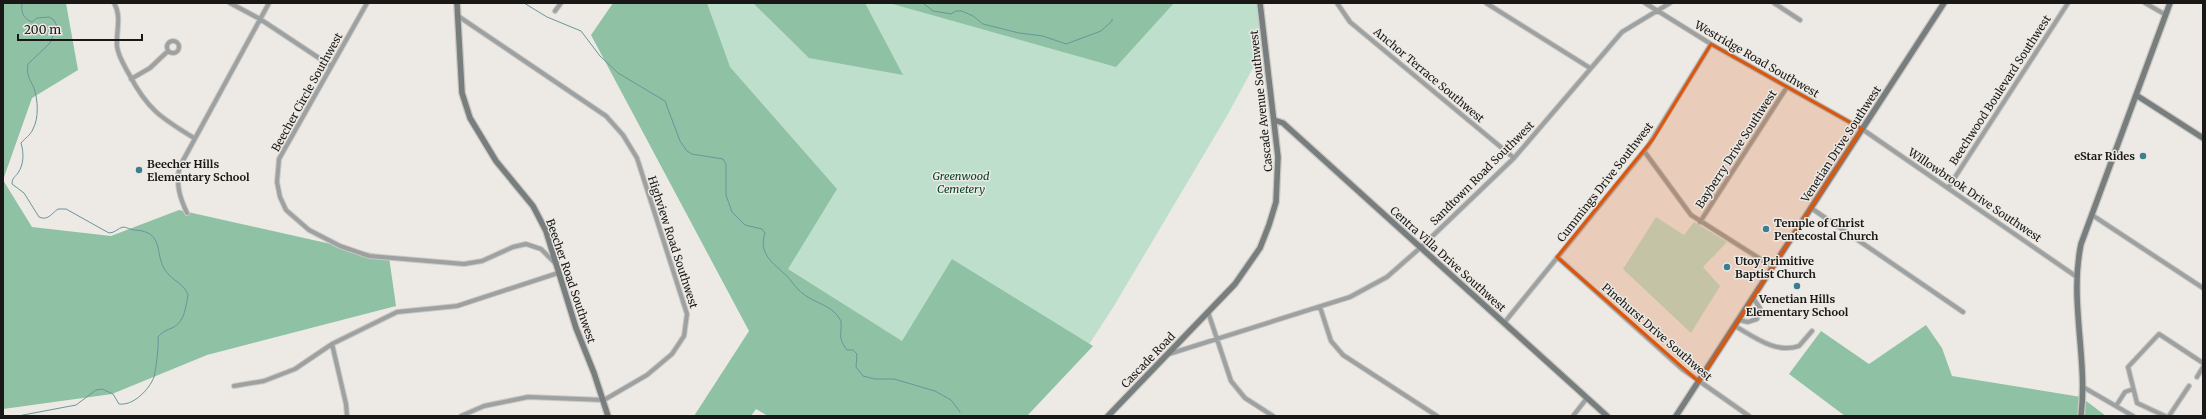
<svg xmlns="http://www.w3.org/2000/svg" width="2206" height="419" viewBox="0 0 2206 419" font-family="Merriweather,serif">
  <rect width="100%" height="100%" fill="#edeae5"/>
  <path fill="#bfdfcd" d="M656 3H1260L1265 46 1228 114 1114 306 1077 363 910 362 780 281Z
    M1656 217 1684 235 1694 222 1727 242 1703 267 1720 286 1691 333 1623 269Z"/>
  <path fill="#8fc1a5" d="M3 3H66L78 70 32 98 3 180 32 227 111 236 179 210 389 257 396 306 207 355 112 394 3 409Z
    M613 3H707L730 67 837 189 788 269 902 341 952 259 1093 346 1027 416H768L756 409 751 416H694L749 331 591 35Z
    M753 3H865L903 75 809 58Z
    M889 3H1174L1116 67Z
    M1926 325 1942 348 1952 376 2081 397 2106 416H1845L1789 374 1821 331 1869 364Z"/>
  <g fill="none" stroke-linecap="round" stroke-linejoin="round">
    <path stroke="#6a959b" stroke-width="1" d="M524 3 547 17 581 31 600 56 618 73 665 101 680 141 687 151 692 154 723 159 726 164V195L732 212 745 225 762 229 765 233C758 254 773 263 787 276 793 283 798 291 806 296 820 305 833 306 841 321 842 334 837 337 847 350H853L857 354 856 367 863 376 875 379H894L935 391 951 400 960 412
      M923 3 933 11 951 14 956 11H962L973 16 983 24 1019 33 1043 36 1066 44 1101 31 1112 21V19
      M18 416 76 405 96 390 102 389 113 394 119 404C133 406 149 390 154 377 156 368 159 346 158 337 164 330 168 330 174 327 185 321 186 305 188 295 184 283 172 281 165 270 154 253 165 232 135 230 131 230 126 227 123 227 118 228 115 233 109 233L66 209H58C51 214 48 221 39 217L24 193 12 184C12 178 15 177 18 173 24 164 24 153 21 143 25 138 30 136 33 129 39 118 38 100 34 88 30 79 26 75 28 64L50 43 57 26 54 20 49 17 37 18 32 22C23 18 21 13 22 3"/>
    <defs>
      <path id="street" d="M114 3C122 16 116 31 117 46 118 56 124 65 129 74 147 109 161 118 194 138
        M230 3 260 19 331 66
        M367 3 279 159 277 182 280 197 286 210 309 230 340 246 369 256 464 264 482 261 513 247 526 244 541 249 555 263
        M1337 3 1350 22 1514 158
        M1486 3 1590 68
        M1645 3 1711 44 1862 129 2077 277
        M1774 3 1800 20
        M2145 3 2166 15
        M555 11 561 3
        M458 16 606 116 623 135 637 158 687 314 684 336 672 354 647 375 604 400 528 397 484 406 461 416
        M167 47a6 6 0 1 1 12 0a6 6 0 1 1-12 0Z
        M131 79 150 68 168 51
        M1644 151 1691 215 1773 267
        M1948 188 2068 3
        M1811 208 1963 312
        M187 213C180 198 175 183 180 166L269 3
        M2092 215 2203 288
        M1700 222 1787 87
        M1557 257 1682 369 1749 416
        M1320 307 1331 341 1343 355 1437 416
        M1208 312 1231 381 1245 398 1273 416
        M1739 320 1748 322 1757 319 1760 308 1753 298
        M1504 323 1648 146 1711 44
        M1735 326C1754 337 1776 354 1799 346L1812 331
        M332 344 346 404 347 416
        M1169 354 1350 297 1387 277 1420 248 1514 158 1622 32 1670 3
        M2197 377 2203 367
        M234 386 264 381 295 369 332 344 397 312 457 306 558 273
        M2083 387 2133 416
        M2116 406 2125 392 2133 389
        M1573 416 1587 398
        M2165 416 2137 403 2128 367 2159 334 2203 363
        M2169 416 2189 386"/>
      <path id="secondary" d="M457 3 462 93 470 118 496 161 533 206 546 231 576 328 594 373 608 416
        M2136 95 2203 138
        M1274 120 1283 123 1607 416
        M1108 416 1235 284 1260 248 1269 225 1276 202 1278 157 1260 3
        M1676 416 1944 3
        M2081 416C2088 359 2069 301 2081 244L2170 3"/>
    </defs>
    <use href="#street" stroke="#cbc8c4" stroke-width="6"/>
    <use href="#secondary" stroke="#cbc8c4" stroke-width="8"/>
    <use href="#street" stroke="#9da1a1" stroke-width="4"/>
    <use href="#secondary" stroke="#787d7e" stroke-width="5.5"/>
  </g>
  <path fill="#de560c" fill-opacity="0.2" stroke="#de560c" stroke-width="3" stroke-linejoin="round" d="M1711 44 1862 129 1699 382 1557 257 1653 139Z"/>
  <g fill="#3b7e8f" stroke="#edeae5" stroke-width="1.5">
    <circle cx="2143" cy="156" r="4"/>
    <circle cx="139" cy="170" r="4"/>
    <circle cx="1766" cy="229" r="4"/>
    <circle cx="1727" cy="267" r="4"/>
    <circle cx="1797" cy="286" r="4"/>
  </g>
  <g text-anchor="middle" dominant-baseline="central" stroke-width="3" stroke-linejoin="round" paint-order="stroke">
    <g font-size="11" fill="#191816" stroke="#edeae5">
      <text transform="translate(1757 59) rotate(30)">Westridge Road Southwest</text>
      <text transform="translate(1429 75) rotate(40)">Anchor Terrace Southwest</text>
      <text transform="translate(2000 90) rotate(-57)">Beechwood Boulevard Southwest</text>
      <text transform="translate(307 92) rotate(-61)">Beecher Circle Southwest</text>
      <text transform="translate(1261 101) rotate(-96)">Cascade Avenue Southwest</text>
      <text transform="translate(1841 144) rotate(-57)">Venetian Drive Southwest</text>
      <text transform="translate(1736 149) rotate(-57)">Bayberry Drive Southwest</text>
      <text transform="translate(1482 173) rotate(-45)">Sandtown Road Southwest</text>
      <text transform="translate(1605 182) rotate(-52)">Cummings Drive Southwest</text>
      <text transform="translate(1975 195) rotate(34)">Willowbrook Drive Southwest</text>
      <text transform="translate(673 242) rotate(72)">Highview Road Southwest</text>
      <text transform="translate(1448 259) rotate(42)">Centra Villa Drive Southwest</text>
      <text transform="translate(571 281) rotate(71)">Beecher Road Southwest</text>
      <text transform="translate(1657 332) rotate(41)">Pinehurst Drive Southwest</text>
      <text transform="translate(1148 360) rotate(-46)">Cascade Road</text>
    </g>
    <g font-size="11" font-weight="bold" fill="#191816" stroke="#edeae5" text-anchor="start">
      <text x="2135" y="156" text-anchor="end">eStar Rides</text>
      <text x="147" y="164">Beecher Hills<tspan x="147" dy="13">Elementary School</tspan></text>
      <text x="1774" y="223">Temple of Christ<tspan x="1774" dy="13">Pentecostal Church</tspan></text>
      <text x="1735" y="261">Utoy Primitive<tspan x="1735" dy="13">Baptist Church</tspan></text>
      <text x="1797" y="299" text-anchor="middle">Venetian Hills<tspan x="1797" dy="13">Elementary School</tspan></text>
    </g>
    <g font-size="11" font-style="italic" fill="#004228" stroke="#edeae5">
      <text x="961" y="176">Greenwood<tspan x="961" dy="13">Cemetery</tspan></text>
    </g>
  </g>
  <rect width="2206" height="419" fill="none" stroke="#191816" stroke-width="8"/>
  <path d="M18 34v6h124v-6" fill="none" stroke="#191816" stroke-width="2"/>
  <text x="24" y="34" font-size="12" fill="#191816" stroke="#edeae5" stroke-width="3" paint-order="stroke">200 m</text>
</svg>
